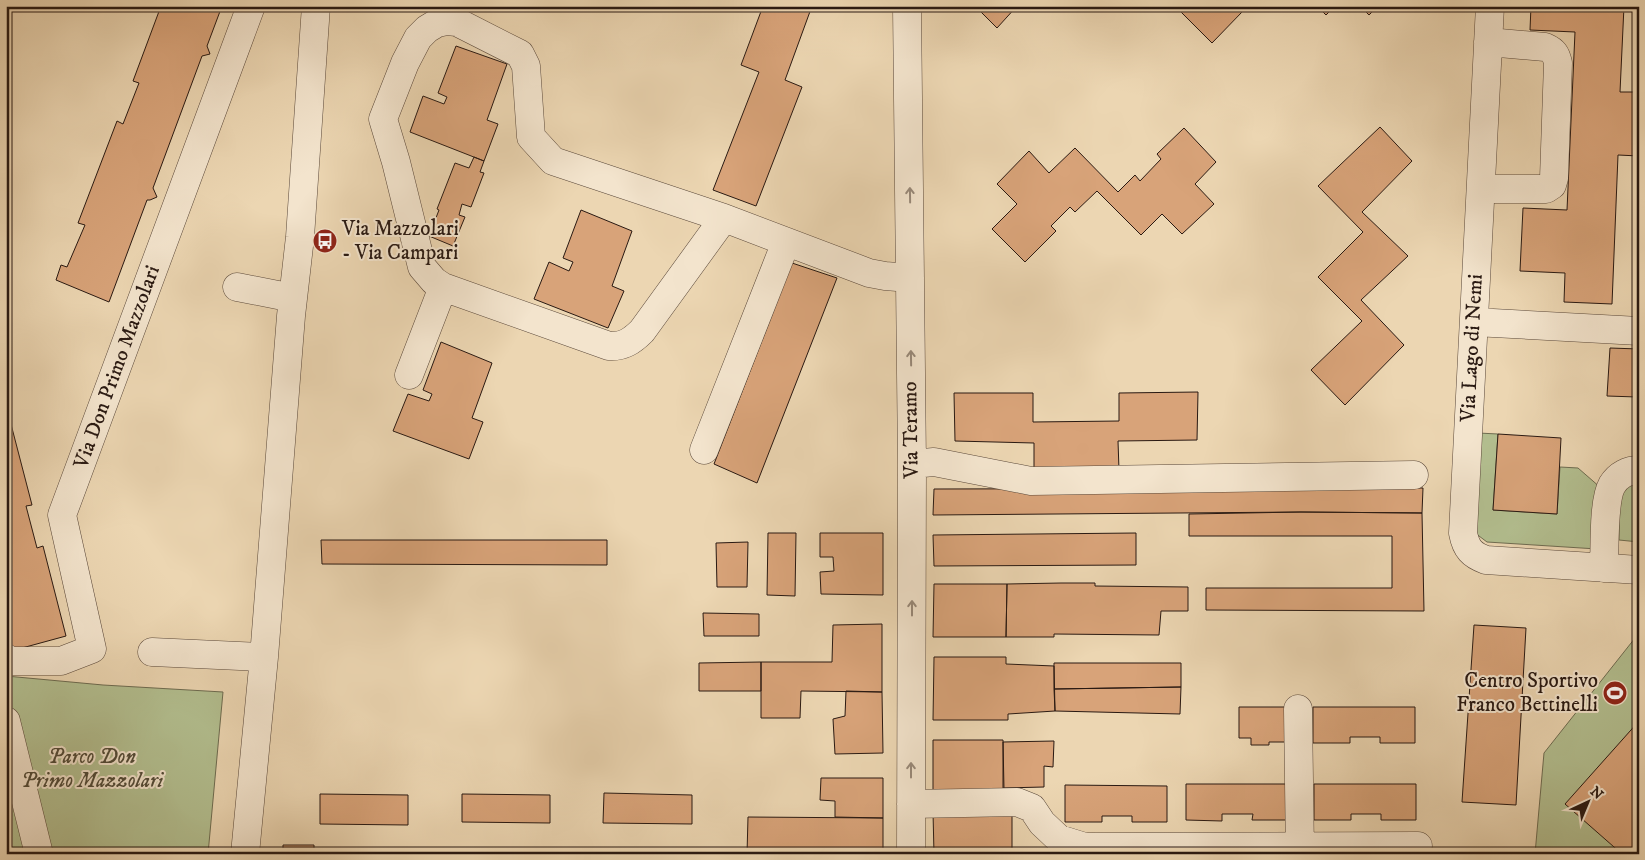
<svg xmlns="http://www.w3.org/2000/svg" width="1645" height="860" viewBox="0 0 1645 860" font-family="'IM FELL DW Pica',serif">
  <rect width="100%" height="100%" fill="#ecd6b2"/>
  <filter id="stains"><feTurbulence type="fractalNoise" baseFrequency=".004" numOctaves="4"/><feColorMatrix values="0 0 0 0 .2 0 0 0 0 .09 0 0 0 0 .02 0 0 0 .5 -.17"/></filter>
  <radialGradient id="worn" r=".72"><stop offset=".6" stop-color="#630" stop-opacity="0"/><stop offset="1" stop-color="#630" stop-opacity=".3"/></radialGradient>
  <path fill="#b3bf90" stroke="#6e6c51" d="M1478 433 1498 434 1493 510 1557 514 1560 467 1578 468 1601 488 1597 549 1487 542 1475 533Z
    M1639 481V542L1619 540V501L1628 484Z
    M1639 633V854H1535L1544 753Z
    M6 676 103 685 223 692 208 854H6Z"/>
  <path fill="#d8a379" stroke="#291912" d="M161 6H222L207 46 210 54 202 56 153 188 157 197 150 200H147L109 302 56 280 61 265 67 267 85 225 78 223 117 121 123 124 139 83 133 81Z
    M763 6H812L785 80 802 87 756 206 713 190 759 72 741 65Z
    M975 6H1017L997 28Z
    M1183 6H1239L1238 8 1242 12 1212 43 1179 10Z
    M1317 6H1335L1326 15Z
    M1360 6H1378L1369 15Z
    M1531 6H1624L1620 92H1639V156L1618 155 1612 304 1564 302 1565 273 1520 271 1523 208 1567 210 1575 32 1530 30Z
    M456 46 507 64 487 120 498 124 484 161 410 132 423 96 444 104 447 97 438 93Z
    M1380 127 1412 161 1362 212 1408 256 1361 300 1404 345 1345 405 1311 370 1362 321 1318 277 1363 232 1318 186Z
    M1184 128 1216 162 1195 184 1214 204 1182 234 1162 214 1141 235 1097 191 1075 212 1070 207 1051 226 1056 231 1025 262 992 229 1017 204 997 184 1029 151 1049 173 1075 148 1118 192 1135 175 1140 181 1161 159 1157 154Z
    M474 157 484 161 480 172 484 173 471 207 462 204 459 215 465 217 453 246 429 236 439 210 437 209 455 163 469 168Z
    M581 210 632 231 612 286 624 291 608 328 534 299 549 262 569 271 573 262 563 258Z
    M792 263 837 278 757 483 714 464Z
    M441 342 492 363 472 418 483 422 469 459 393 431 408 394 429 401 432 394 423 390Z
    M1610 348 1639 349V442H1635L1637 397 1607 396Z
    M1198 392 1197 440 1118 441 1119 470H1034V443L955 441 954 393H1033V422L1119 421V393Z
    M6 405 32 505 26 506 37 548 43 546 66 636 11 651 6 631Z
    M1498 434 1561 438 1557 514 1493 510Z
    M1423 488 1422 513 1301 512 933 515 934 489Z
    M1301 512 1422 513 1424 611 1206 610V588H1392V536H1189V514Z
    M768 533H796L795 596 767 595Z
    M820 533H883V595L821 594 820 572 834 571 833 557H820Z
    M1136 533V565L934 566 933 535Z
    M321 540H607V565L322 564Z
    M748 542 747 587H717L716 543Z
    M1061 583H1095V586L1188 587V611H1161L1159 635 1054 634V637H1006L1007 584Z
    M934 584H1007L1006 637H933Z
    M703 613 759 614V636H704Z
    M882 624V692L801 691 800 718H761V662H832L833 625Z
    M1474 625 1526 628 1516 805 1462 802Z
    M934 657H1006V664L1054 666 1055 711 1008 714V720H933Z
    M761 662V691H699V663Z
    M1054 663H1181V687L1054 689Z
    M1181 687 1180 714 1055 711 1054 689Z
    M846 691 882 692 883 753 835 754 833 719 845 716Z
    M1239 707H1286V742H1269V745H1251V738H1239Z
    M1313 707H1415V743H1380V737H1350V743H1313Z
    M1639 721V854H1622L1565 804Z
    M933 740H1003L1004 790 933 792Z
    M1054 741 1053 767 1044 766V787L1003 788V742Z
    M821 778H883V818L835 817V801L820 800Z
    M1186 784H1288V820H1252L1253 814H1222V821L1186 820Z
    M1314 784H1416V820H1381V814H1351V820H1314Z
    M1065 785 1167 786V822H1132V816H1102V822H1065Z
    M604 793 692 795V824L603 823Z
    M320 794 408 795V825L320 824Z
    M462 794 550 795V823L462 822Z
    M1012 811V854H934L933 812Z
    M748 817 883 818V854H747Z
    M283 845H314V854H283Z"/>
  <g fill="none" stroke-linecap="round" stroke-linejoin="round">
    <defs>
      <path id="minor" d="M907 6 912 464 911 854
        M1490 6 1463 533C1466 549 1472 555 1486 560L1639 570
        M1481 189H1546L1552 185 1554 178 1558 63C1556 54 1554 51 1545 47L1488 42
        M724 218 642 331C632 341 623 347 609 346L443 287 434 281 422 267 396 162 383 119 405 63 418 38 427 29 437 23 447 21 457 22 520 54 526 66 531 137 553 161 724 218 869 273 885 276 910 278
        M237 287 293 298
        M1474 322 1639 331
        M409 375 443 287
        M704 450 786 242
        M912 464 934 462 1031 481 1414 475
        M1604 568C1605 547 1603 501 1612 485 1618 475 1628 470 1639 470
        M152 652 264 657
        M6 658 9 661H61L92 649 62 515 251 6
        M1298 709 1300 854
        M6 721 39 854
        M911 804 1017 802 1032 808 1042 823 1059 839 1085 847 1418 846
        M245 854 264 657 291 316 300 237 316 6"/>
    </defs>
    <use href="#minor" stroke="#5a483a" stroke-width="29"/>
    <use href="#minor" stroke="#f3e4cd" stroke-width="28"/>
  </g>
  <defs><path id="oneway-shaft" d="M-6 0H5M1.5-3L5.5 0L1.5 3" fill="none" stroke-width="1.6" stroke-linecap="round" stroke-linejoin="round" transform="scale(1.25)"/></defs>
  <g stroke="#988979">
    <use href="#oneway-shaft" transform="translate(910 195) rotate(-91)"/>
    <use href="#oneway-shaft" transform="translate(911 358) rotate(-91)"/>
    <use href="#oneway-shaft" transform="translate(912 608) rotate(-90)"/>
    <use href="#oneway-shaft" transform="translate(911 770) rotate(-90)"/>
  </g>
  <defs>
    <symbol id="bus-disc" viewBox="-11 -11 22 22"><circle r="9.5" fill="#8f2418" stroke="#f3e4cd"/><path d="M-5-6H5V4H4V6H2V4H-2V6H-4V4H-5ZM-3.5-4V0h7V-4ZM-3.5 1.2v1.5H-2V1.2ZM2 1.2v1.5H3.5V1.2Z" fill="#fff"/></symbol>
    <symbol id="stadium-disc" viewBox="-11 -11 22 22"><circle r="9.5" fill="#8f2418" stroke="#f3e4cd"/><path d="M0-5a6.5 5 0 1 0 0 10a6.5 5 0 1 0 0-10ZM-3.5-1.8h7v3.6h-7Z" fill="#fff"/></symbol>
  </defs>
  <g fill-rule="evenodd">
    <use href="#bus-disc" x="311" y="227" width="28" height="28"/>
    <use href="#stadium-disc" x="1601" y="679" width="28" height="28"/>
  </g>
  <g text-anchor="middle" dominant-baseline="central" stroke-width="4" stroke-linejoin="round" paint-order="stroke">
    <g font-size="21" fill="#291912" stroke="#f3e4cd" text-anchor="start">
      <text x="342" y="229">Via Mazzolari<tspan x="342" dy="24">- Via Campari</tspan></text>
      <text x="1598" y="681" text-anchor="end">Centro Sportivo<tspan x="1598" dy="24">Franco Bettinelli</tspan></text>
    </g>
    <g font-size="21" fill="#291912" stroke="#f3e4cd">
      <text transform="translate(1472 348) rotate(-87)">Via Lago di Nemi</text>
      <text transform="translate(117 367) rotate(-70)">Via Don Primo Mazzolari</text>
      <text transform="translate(911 430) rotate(-91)">Via Teramo</text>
    </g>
    <g font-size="21" font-style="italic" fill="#524b38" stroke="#f3e4cd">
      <text x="92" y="757">Parco Don<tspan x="92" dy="24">Primo Mazzolari</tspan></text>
    </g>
  </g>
  <rect width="1645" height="860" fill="none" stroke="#ecd6b2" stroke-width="25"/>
  <rect x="8" y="8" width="1630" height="845" fill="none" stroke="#291912" stroke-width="2.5"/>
  <rect x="12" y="12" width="1620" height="835" fill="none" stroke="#291912"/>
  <g transform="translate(1588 802) rotate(44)" stroke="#f3e4cd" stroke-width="4" paint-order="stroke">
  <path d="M0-4L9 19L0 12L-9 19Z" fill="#291912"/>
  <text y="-8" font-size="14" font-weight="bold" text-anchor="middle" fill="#291912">N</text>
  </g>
  <rect width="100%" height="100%" filter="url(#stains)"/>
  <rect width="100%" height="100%" fill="url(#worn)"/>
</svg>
